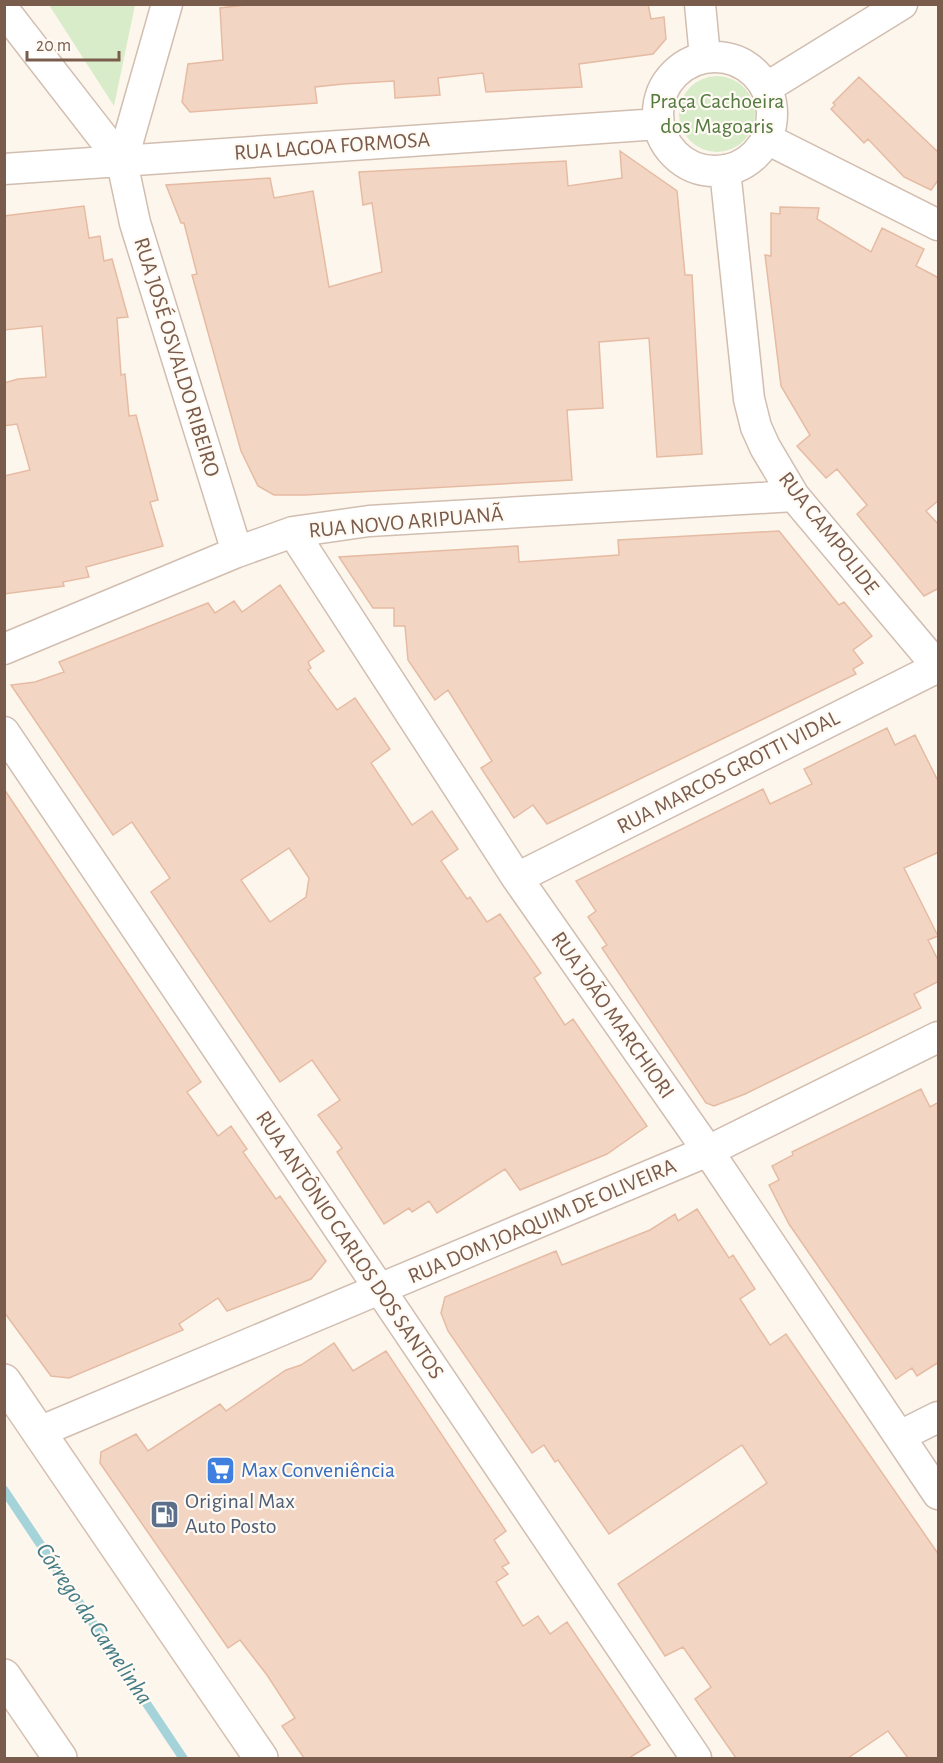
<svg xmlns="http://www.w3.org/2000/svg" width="943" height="1763" viewBox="0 0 943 1763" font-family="'Alegreya Sans',sans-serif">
  <rect width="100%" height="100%" fill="#fdf6ec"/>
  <path fill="#d8ecc9" d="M49 5H135L114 106Z
    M679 114a38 38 0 1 1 76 0a38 38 0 1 1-76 0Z"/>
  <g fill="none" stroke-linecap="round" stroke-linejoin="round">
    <path stroke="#a5d3da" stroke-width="9" d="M4 1490 183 1758"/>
  </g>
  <path fill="#f3d5c3" stroke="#e6bba3" stroke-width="1.5" fill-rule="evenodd" d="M253 4H648L651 19 664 17 666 39 653 54 579 64 582 87 486 92 483 73 438 78 440 95 395 98 394 81 343 84 315 87 317 103 190 112 182 102 188 64 223 60 220 8Z
    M859 77 939 153V179L931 190 904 177 868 139 864 143 831 109 835 105 833 103Z
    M620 151 677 191 685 275H692L702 454 657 457 649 338 599 342 603 408 567 410 572 480 305 495H274L258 486 241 451 192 275 197 274 184 223H181L166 185 270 178 274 198 313 191 329 287 382 272 372 203 363 205 359 172 566 161 568 186 622 178Z
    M84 206 89 238 100 236 104 261 112 259 128 317 117 318 121 375 125 374 129 416 136 415 158 500 150 502 163 546 86 567 89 577 63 582 64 586 4 594V476L30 470 17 424 4 426V383L18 379 46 377 42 326 4 330V216Z
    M780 207 819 208 817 219 871 252 882 228 924 249 916 266 939 278V500L926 511 939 525V588L924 596 857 514 867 505 837 469 826 478 797 446 810 435 781 386 765 255 771 256V213L780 214Z
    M779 531 839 605 844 602 872 636 853 650 863 663 853 669 856 674 547 824 533 805 514 818 481 768 492 761 448 690 435 700 408 660 405 626H394V608H373L339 557 518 546 519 562 619 555 618 540Z
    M280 585 324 651 308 662 311 668 308 670 337 710 355 698 390 749 371 763 412 825 432 811 458 849 441 861 467 899 470 897 487 922 500 914 541 973 534 978 565 1025 573 1019 647 1126 607 1154 520 1190 505 1169 437 1213 429 1201 412 1212 409 1208 384 1224 337 1152 342 1148 318 1115 340 1100 312 1060 280 1082 151 892 170 878 132 822 113 835 11 685 35 682 64 672 59 662 208 603 215 613 234 601 242 612ZM289 848 309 878 306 897 270 922 241 880Z
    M887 728 895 745 915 735 939 783V852L904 868 938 936 928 940 939 962V981L914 994 921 1008 745 1094 714 1106 706 1103 602 948 607 945 588 917 596 911 576 881 763 789 770 804 812 784 804 769Z
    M4 789 201 1082 187 1092 218 1136 231 1126 247 1149 243 1152 276 1199 280 1196 326 1261 311 1279 227 1311 218 1298 179 1324 183 1330 69 1378 51 1376 4 1312Z
    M921 1089 930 1107 939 1102V1362L917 1376 912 1368 896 1379 789 1224 769 1185 779 1180 772 1166 793 1155 792 1152Z
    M697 1209 729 1258 733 1255 755 1289 740 1299 770 1345 786 1334 939 1555V1758H908L888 1731 848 1758H736L695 1699 711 1687 683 1647 665 1656 618 1584 767 1483 742 1445 609 1534 558 1460 555 1462 544 1445 532 1453 448 1331 441 1313 445 1297 556 1251 562 1265 650 1230 675 1214 678 1221Z
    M334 1343 353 1371 386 1351 506 1531 494 1540 509 1563 502 1567 508 1574 496 1582 523 1626 538 1616 550 1634 567 1622 650 1745 629 1758H304L282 1726 295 1718 267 1675 240 1640 228 1648 100 1463 101 1452 136 1434 148 1451 220 1404 226 1411 286 1370 301 1365Z"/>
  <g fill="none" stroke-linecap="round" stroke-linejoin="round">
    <defs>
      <path id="minor" d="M700 4 705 57
        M4 10 122 162 135 223 237 552
        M658 114a57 57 0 1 1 114 0a57 57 0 1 1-114 0Z
        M766 88 902 4
        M767 139 938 225
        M122 162 167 4
        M4 169 659 124
        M725 170 749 399 756 427 765 447 794 496 938 667
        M293 532 517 878 708 1151 938 1494
        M4 649 237 552 293 532 369 521 794 496
        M4 732 696 1758
        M517 878 938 667
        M39 1432 708 1151 938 1037
        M900 1436 938 1417"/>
      <path id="secondary" d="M4 1381 261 1758
        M4 1676 60 1758"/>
    </defs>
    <use href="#minor" stroke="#d1beb0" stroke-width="33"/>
    <use href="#secondary" stroke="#d6c0b0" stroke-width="36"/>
    <use href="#minor" stroke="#fff" stroke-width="30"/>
    <use href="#secondary" stroke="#fff" stroke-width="33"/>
  </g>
  <defs>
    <symbol id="supermarket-square" viewBox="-11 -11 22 22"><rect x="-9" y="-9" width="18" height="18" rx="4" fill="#3f7fe0" stroke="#fffaf3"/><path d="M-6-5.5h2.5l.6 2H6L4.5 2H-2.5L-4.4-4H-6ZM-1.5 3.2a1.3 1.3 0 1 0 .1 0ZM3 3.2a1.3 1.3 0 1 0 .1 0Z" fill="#fff"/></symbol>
    <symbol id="fuel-square" viewBox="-11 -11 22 22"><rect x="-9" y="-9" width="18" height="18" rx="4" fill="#5c6f8a" stroke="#fffaf3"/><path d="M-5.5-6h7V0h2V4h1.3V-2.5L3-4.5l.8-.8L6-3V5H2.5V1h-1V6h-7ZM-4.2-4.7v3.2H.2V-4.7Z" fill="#fff"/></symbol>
  </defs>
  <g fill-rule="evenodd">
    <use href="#supermarket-square" x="204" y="1454" width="33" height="33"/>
    <use href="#fuel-square" x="148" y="1498" width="33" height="33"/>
  </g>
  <g text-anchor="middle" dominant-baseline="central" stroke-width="4.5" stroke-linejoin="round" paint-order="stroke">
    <g font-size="22" fill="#537a41" stroke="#fffaf3">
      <text x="717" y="101">Praça Cachoeira<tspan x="717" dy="25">dos Magoaris</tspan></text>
    </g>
    <g font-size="22" fill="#7a5c4d" stroke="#fffaf3">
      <text transform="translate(332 146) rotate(-4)">RUA LAGOA FORMOSA</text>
      <text transform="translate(177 357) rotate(73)">RUA JOSÉ OSVALDO RIBEIRO</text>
      <text transform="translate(406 522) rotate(-5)">RUA NOVO ARIPUANÃ</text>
      <text transform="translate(829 533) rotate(52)">RUA CAMPOLIDE</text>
      <text transform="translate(728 772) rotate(-27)">RUA MARCOS GROTTI VIDAL</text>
      <text transform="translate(613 1015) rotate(55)">RUA JOÃO MARCHIORI</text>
      <text transform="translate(542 1221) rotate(-23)">RUA DOM JOAQUIM DE OLIVEIRA</text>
      <text transform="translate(350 1245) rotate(56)">RUA ANTÔNIO CARLOS DOS SANTOS</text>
    </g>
    <g font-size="22" fill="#366cbe" stroke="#fffaf3" text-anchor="start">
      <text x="241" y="1470">Max Conveniência</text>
    </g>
    <g font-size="22" fill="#4e5e75" stroke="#fffaf3" text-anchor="start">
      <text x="185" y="1501">Original Max<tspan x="185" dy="25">Auto Posto</tspan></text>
    </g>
    <g font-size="24" font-style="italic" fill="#437c86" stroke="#fffaf3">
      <text transform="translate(94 1624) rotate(56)">Córrego da Gamelinha</text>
    </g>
  </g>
  <rect width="943" height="1763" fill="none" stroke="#7a5c4d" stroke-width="12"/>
  <path d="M27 51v9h92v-9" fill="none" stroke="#7a5c4d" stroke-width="3"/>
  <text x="36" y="51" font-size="18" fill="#7a5c4d" stroke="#fffaf3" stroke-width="4.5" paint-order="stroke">20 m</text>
</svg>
